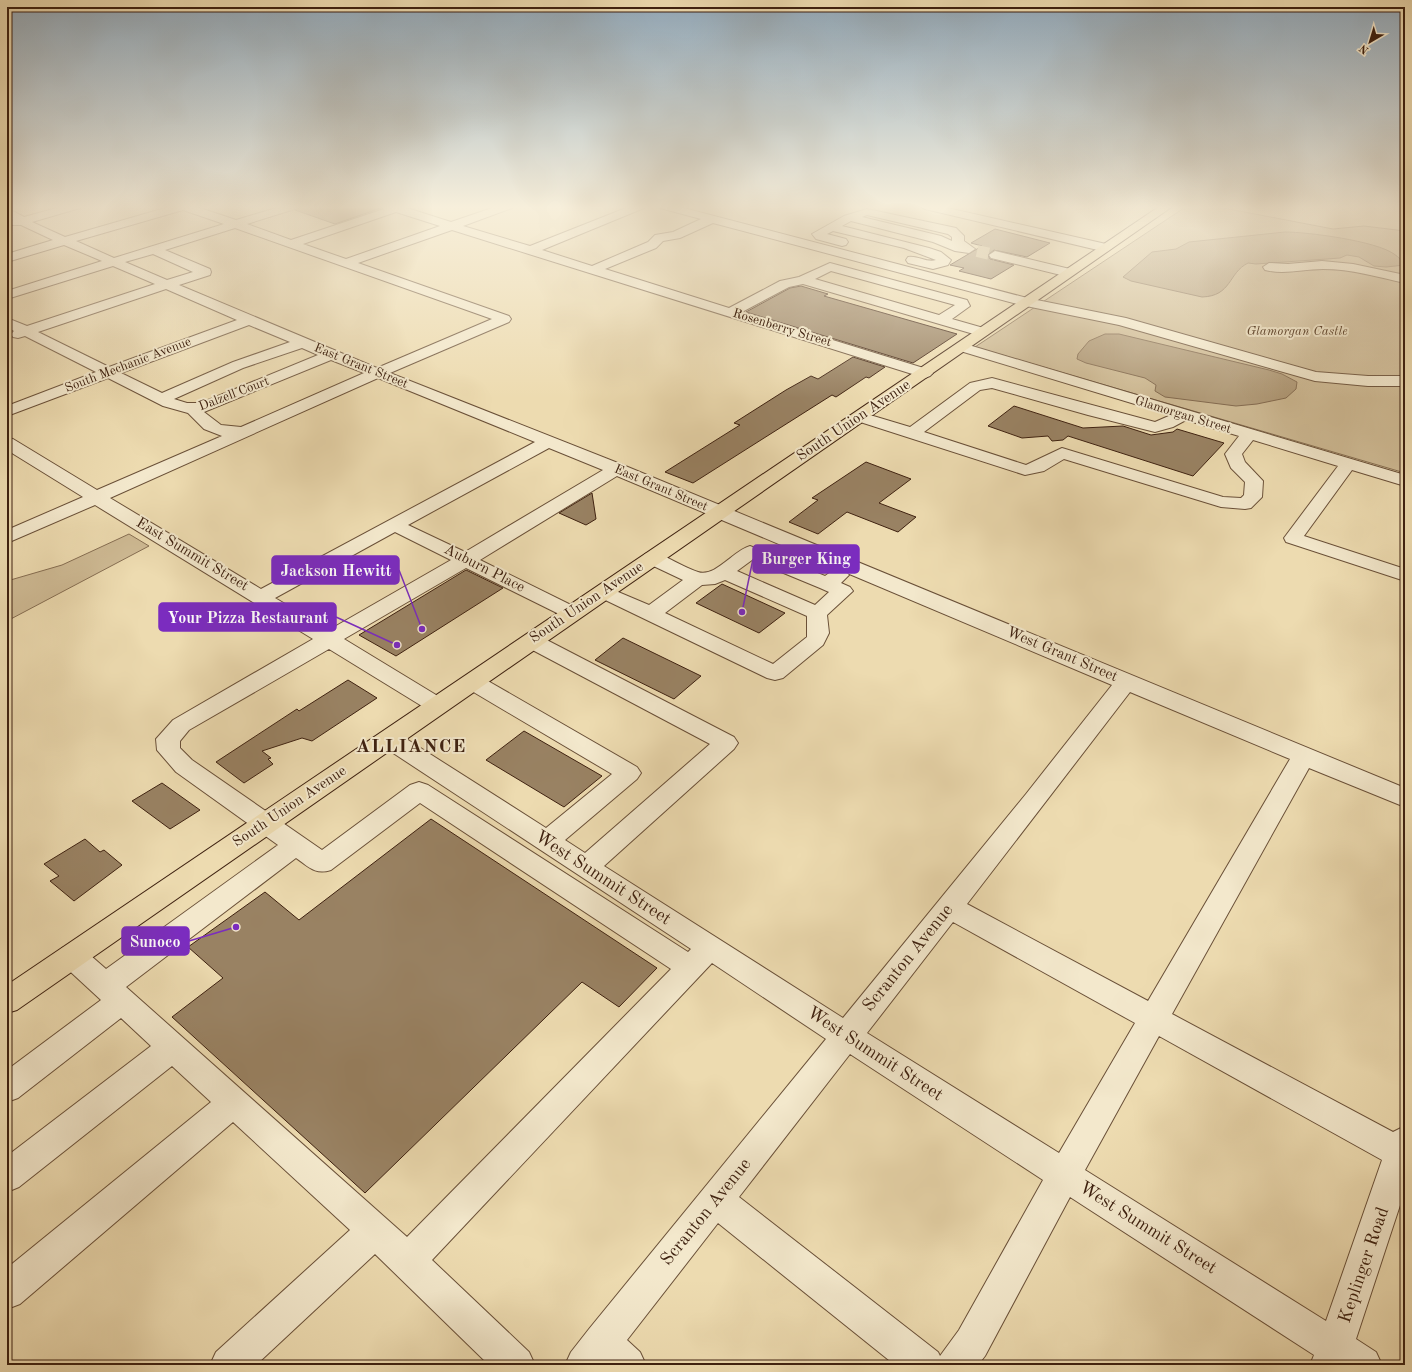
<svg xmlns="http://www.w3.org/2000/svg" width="1412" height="1372" viewBox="0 0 1412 1372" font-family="'Old Standard TT',serif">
  <rect width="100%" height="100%" fill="#eddbb0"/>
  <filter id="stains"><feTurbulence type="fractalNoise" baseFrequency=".005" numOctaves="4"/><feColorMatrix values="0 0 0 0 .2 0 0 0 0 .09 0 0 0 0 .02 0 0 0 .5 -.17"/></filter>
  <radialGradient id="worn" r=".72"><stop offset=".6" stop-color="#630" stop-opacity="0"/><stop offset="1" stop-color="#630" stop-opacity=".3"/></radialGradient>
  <path fill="#cfbb95" stroke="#866e52" d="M1187 206H1213L1333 229 1364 226 1405 231V473L975 347Z
    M129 534 149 546 7 621V581L62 565Z"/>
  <path fill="#b29c7a" stroke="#846b50" d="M1285 232C1308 232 1376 241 1394 254 1399 257 1402 261 1405 265L1386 267 1374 266 1359 257 1347 255 1340 258 1327 259 1256 264 1248 263C1228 273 1232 296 1202 297L1131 281 1123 277 1152 252 1176 249 1189 242Z
    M1105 334H1119L1269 370 1282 374 1297 382 1296 389 1286 398 1257 404 1236 406 1165 397 1155 391 1156 385 1145 378 1086 363 1077 359 1078 354 1089 341Z"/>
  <path fill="#998263" stroke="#3e2110" d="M301 206H380L381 208 335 224 295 210Z
    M995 229 1050 243 1027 257 994 250 988 255 990 259 1014 265 991 279 959 271 964 268 950 265 982 246 971 243Z
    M801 286 828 294 824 296 957 334 913 363 746 312 790 288Z
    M853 357 885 367 869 378 866 377 836 397 832 395 693 483 665 472 740 425 734 423 786 390 811 376 818 379Z
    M1014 406 1083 428 1123 426 1151 435 1173 432 1177 429 1224 443 1193 476 1068 436 1063 440 1052 441 1048 436 1022 438 988 426Z
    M866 462 911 479 879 503 916 517 898 532 847 512 818 534 789 522 818 500 812 498Z
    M592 493 596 519 586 525 559 513Z
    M466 570 503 588 396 656 359 635Z
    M722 584 785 613 759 633 696 603Z
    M623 638 701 676 674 699 595 660Z
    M348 680 377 698 312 741 302 738 262 751 271 758 268 759 273 764 244 783 216 762 297 709 299 711Z
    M524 731 602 776 564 807 486 760Z
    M162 783 200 810 170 829 132 801Z
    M431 819 657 968 619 1007 582 982 365 1193 172 1017 223 978 188 947 265 892 299 920Z
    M85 839 100 852 104 850 122 865 74 901 50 881 59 876 44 864Z"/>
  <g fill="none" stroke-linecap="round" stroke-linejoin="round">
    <path stroke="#cab690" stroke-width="12" stroke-dasharray="12 6" stroke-linecap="butt" d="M977 251 995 255"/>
    <defs>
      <path id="minor" d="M64 206H82L80 208 32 222 65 237 172 206H194L236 220 283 206H300L298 208 247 224 291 240 384 209 381 206H409L407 208 451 222 498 206H514L512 208 463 226 530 246 631 206H646L644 208 542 250 592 266 648 242 655 235 673 232 701 219 660 208 658 206H676L1027 298 1126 318 1316 372 1368 376H1405V386H1368L1315 381 1119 325 1021 305 713 223 680 238 663 241 656 248 605 269 729 308 780 281 799 277 830 263 967 300 970 306 952 319 987 329 989 332 987 335H977L803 284 789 287 742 312 930 370 933 373 930 376 925 378 452 230 358 263 509 316 511 319 509 322 390 373 623 465 1405 788V807L1309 768 1172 1014 1393 1132 1405 1126V1190L1356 1339 1376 1352 1382 1365H1310L1314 1355 1070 1197 985 1356 978 1365H895L718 1223 627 1340 640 1352 646 1365H565L571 1352 589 1329 826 1039 712 963 432 1260 529 1352 535 1365H489L375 1254 256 1365H210L216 1352 350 1230 233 1122 20 1304 7 1309V1268L211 1102 172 1066 19 1187 7 1192V1156L151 1046 121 1018 18 1098 7 1102V1070L101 1000 62 964 58 956 62 948 72 945 82 948 106 969 278 845 176 772 157 750 156 739 173 720 313 639 95 505 7 543V530L83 497 7 450V438L13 439 97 490 222 436 204 429 188 413 163 406 108 378 7 416V406L96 372 25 336 18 338 13 337 11 334 14 331 7 327V318L27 326 155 284 113 266 7 299V291L102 261 64 245 7 262V254L53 240 21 225H10L8 223 13 220 7 216V208L24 217ZM183 210 224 224 114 258 76 241ZM396 212 440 226 346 259 303 244ZM235 228 492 319 377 368 179 285 210 275 211 272 210 269 165 250ZM153 254 193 272 167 280 125 262ZM831 271 955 305 939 315 815 279ZM166 289 237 320 109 367 38 332ZM249 325 290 342 233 362 162 393 121 373ZM302 348 318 355 201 403H187L174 399 243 368ZM331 360 364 373 241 427 221 425 204 412ZM378 378 535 442 261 589 110 498ZM549 448 603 470 465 552 408 525ZM617 476 838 569 832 571 825 576 750 546C734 550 715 578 698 572 682 567 668 556 652 552L645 554 642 558 645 562 683 580 649 605 604 586 597 588 594 592 597 596 767 678 775 680 783 678 823 645 829 633 827 615 853 591 850 587 841 583 849 575 847 573 1112 685 1026 794 843 1018 604 866 734 749 738 743 734 737 539 636 532 635 525 636 522 641 525 646 710 744 585 853 565 840 637 779 641 773 637 767 481 677 473 675 465 677 462 682 465 687 612 774 546 828 397 733 389 731 381 733 377 739 381 745 691 949 688 952 428 785 419 782 410 785 322 850 192 760 180 748V741L189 730 329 649 430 711 438 713 446 711 449 706 446 701 344 639 466 568 565 617 572 619 579 617 582 613 579 609 480 560ZM395 532 451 560 329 630 275 598ZM752 560 820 588 829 592 815 605 737 571ZM725 580 807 616V637L773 664 665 613 702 585 715 584ZM1130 692 1290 759 1148 1001 967 904ZM420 803 671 969 407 1237 126 987 296 858C309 867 315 875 331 870ZM953 922 1135 1023 1059 1153 867 1033ZM1159 1036 1382 1160 1326 1321 1085 1170ZM850 1054 1043 1180 959 1330 940 1356 938 1352 739 1197Z
        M919 206H939L1106 244 1112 248 1106 252 925 209Z
        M867 209 956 228 964 236V241L975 249 969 253 955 251 933 242 851 221 842 226 929 248 941 252 951 260 948 265 933 269 908 263 906 260 908 257C917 255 927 263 936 260L904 248 833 231 827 234 846 239 848 242 846 245 842 246 816 239 812 234 844 216ZM867 215 948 234 952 237V241L941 236 862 217Z
        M995 251 1074 270 1075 273 1069 277 991 258 989 255Z
        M1322 261 1353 264 1405 275V283C1378 277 1351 269 1323 269 1303 269 1284 275 1265 270L1263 267 1269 263 1288 264Z
        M962 343 1405 475V486L1352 470 1304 536 1405 569V581L1286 542 1284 538 1338 466 1253 440 1242 454 1245 462 1263 481 1262 497 1251 508 1245 509 1221 507 1064 459 1044 471 1025 475 854 420 852 417 854 414 860 412 910 427 970 383 992 378 1155 422 1171 415 957 350 955 347 957 344ZM992 388 1088 415 1155 432 1173 427 1186 420 1239 436 1225 454 1231 468 1245 482 1244 495 1241 498 1223 497 1062 448 1026 465 924 432 980 390Z"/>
      <path id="major" d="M1160 206H1173L17 1010 7 1013V985Z"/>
    </defs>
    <use href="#minor" stroke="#6a5038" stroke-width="2"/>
    <use href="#major" stroke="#3e2110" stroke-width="2"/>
    <use href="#minor" fill="#f3e8cc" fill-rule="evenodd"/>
    <use href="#major" fill="#eddbb0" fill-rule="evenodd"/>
  </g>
  <linearGradient id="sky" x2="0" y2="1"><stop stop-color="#92aabc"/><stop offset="0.52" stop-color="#f7efdb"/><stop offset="1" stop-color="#f7efdb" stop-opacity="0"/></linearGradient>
  <rect width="1412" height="398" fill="url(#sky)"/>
  <g text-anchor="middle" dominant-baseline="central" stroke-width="4" stroke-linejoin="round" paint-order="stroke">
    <g font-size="13" fill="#3e2110" stroke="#f3e8cc">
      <text transform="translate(782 328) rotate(17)">Rosenberry Street</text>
      <text transform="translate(128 365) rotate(-21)">South Mechanic Avenue</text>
      <text transform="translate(361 366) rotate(22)">East Grant Street</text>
      <text transform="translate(234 394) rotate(-21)">Dalzell Court</text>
      <text transform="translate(1183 415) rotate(17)">Glamorgan Street</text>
      <text transform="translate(661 488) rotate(23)">East Grant Street</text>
    </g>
    <g font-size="13" font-style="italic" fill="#624831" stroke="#f3e8cc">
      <text x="1297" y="331">Glamorgan Castle</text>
    </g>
    <g font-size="15" fill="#3e2110" stroke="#f3e8cc">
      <text transform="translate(854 421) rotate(-34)">South Union Avenue</text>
      <text transform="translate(192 555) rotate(31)">East Summit Street</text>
      <text transform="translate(484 569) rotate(27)">Auburn Place</text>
      <text transform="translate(587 603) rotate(-34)">South Union Avenue</text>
      <text transform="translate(1062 655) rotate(23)">West Grant Street</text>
      <text transform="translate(290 807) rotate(-34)">South Union Avenue</text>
    </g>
    <g font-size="18" fill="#3e2110" stroke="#f3e8cc">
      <text transform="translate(603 878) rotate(33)">West Summit Street</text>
      <text transform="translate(908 958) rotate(-51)">Scranton Avenue</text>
      <text transform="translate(875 1054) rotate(33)">West Summit Street</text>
      <text transform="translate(706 1212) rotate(-51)">Scranton Avenue</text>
      <text transform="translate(1148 1228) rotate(32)">West Summit Street</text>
      <text transform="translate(1364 1265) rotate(-71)">Keplinger Road</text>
    </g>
    <g font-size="19" font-weight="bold" letter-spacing="1" fill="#3e2110" stroke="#f3e8cc">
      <text x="411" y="747">ALLIANCE</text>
    </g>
  </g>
  <path fill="none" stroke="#7b2cbf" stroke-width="1.5" d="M742 612L753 559M422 629L399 570M397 645L336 617M236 927L189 941"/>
  <g fill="#7b2cbf" stroke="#f3e8cc" stroke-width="1.5">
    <circle cx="742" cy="612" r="4"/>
    <circle cx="422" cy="629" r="4"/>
    <circle cx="397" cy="645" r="4"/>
    <circle cx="236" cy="927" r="4"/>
  </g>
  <g fill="#7b2cbf" stroke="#7b2cbf" stroke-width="1.5">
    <rect x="753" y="545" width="106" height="28" rx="4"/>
    <rect x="272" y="556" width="127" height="28" rx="4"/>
    <rect x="159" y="603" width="177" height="28" rx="4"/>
    <rect x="122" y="927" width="67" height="28" rx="4"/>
  </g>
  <g font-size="16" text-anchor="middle" font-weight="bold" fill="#fff">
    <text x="806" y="564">Burger King</text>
    <text x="336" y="576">Jackson Hewitt</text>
    <text x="248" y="623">Your Pizza Restaurant</text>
    <text x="155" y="947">Sunoco</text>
  </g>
  <rect width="1412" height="1372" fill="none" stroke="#eddbb0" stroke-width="24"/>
  <rect x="8" y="8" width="1396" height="1356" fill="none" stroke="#3e2110" stroke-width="2"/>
  <rect x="12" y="12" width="1388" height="1348" fill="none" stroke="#3e2110"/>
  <g transform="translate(1370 42) rotate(218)" stroke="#f3e8cc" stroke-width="3" paint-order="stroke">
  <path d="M0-3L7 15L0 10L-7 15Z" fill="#3e2110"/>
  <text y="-6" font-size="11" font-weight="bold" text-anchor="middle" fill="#3e2110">N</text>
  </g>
  <rect width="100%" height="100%" filter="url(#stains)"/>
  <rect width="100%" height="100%" fill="url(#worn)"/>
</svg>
